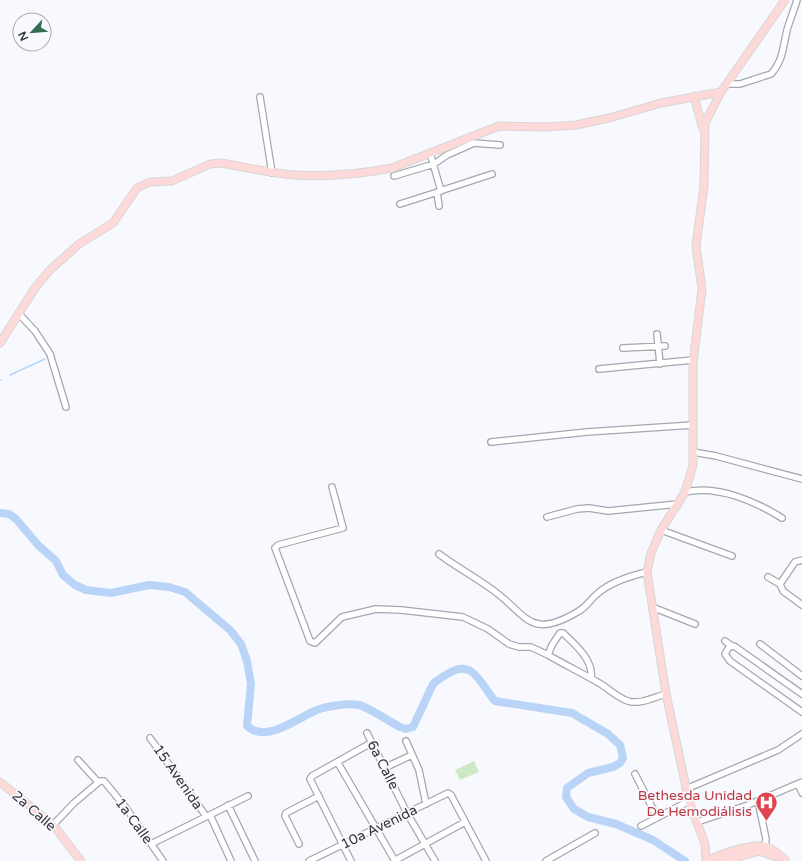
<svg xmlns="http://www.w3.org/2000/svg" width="802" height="861" viewBox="0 0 802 861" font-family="'Varela Round',sans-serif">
  <rect width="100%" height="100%" fill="#f8f9fe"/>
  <path fill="#cde8c5" d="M474 761 479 772 460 780 455 770Z"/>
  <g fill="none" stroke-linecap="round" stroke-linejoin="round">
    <path stroke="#b9d4f7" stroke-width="1.5" d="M10 375 45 359
      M0 380H1"/>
    <path stroke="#b9d4f7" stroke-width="8" d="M0 513 9 514 16 519 38 545 56 561 63 575 75 585 86 590 111 593 149 585 169 587 185 592 230 630 241 644 247 661 251 684 247 726C266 744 297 718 317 710 327 706 349 703 359 705 368 707 390 722 400 727L406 729 413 727 433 684C438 679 444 676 451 672 474 659 482 687 495 701L572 713 608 734 620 745 623 758 620 763 613 767 588 773 567 788 566 797 574 809 588 817 616 824 653 840 685 861"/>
    <defs>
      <path id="minor" d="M728 84H740L771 74C783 61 783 47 787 30 790 20 794 10 797 0
        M260 97 272 173
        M394 176 434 164 447 155 474 143 500 145
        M400 204 441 191 430 153
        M439 206 437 192 492 174
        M19 314 35 331 50 354 66 407
        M657 334 660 364
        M623 348 665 346
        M599 369 693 360
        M491 442 587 432 693 425
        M693 452 716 456 802 479
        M332 487 343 528 278 545 275 548 310 641 315 643 342 617 376 609 401 610 463 617 488 629 509 644 519 647H531L548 655
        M685 492C718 485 755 501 782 518
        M547 517 577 509 589 508 608 511 678 504
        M661 530 732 556
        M439 554C456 567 474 576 490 588 527 613 528 642 579 611 586 607 590 600 597 594 610 582 630 576 647 572
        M802 560 795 562 780 584 783 591 802 605
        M768 577 780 584
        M652 607 695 624
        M725 641 732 646
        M760 644 802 676
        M591 678C594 661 575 644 563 633H560L552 645 548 655C565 665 582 673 599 683 608 688 618 698 628 701 639 705 655 697 666 694
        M802 694 734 646 729 647 725 654 730 661 802 712
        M367 733 407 813 435 861
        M150 738 206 816
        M406 741 419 770 426 804
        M78 760 98 782
        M338 763 395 861
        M384 768 412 755
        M635 774 657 817
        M798 784 802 793
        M686 789 778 750 802 734
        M758 801 766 839 765 850
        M228 805 255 861
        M210 815 231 861
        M697 822 748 805 802 782
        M53 825 74 803 100 781H104L126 808 163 861
        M641 826 689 801
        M151 844 248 796
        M299 844 285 816 286 813 319 796
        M309 861 448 793 451 795 486 861
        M351 861 310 779 312 776 371 743
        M394 861 465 822
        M546 861 595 833"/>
      <path id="major" d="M694 96 703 129
        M0 343 35 288 49 271 79 244 113 223 137 188 150 182 172 181 210 164 221 163C245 167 269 173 294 175 326 177 360 174 392 168L499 126 546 127 576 125 609 118 661 103 721 92
        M0 782 53 825 81 861
        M706 861 705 844 689 801 666 694 647 572 651 553 661 530 685 492 693 465V363L702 289 696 246 704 186 705 123 721 92 785 0
        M707 861C719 854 751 844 764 846 772 848 780 855 785 860
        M724 861 759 851 777 857"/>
    </defs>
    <use href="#minor" stroke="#a6a7af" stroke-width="8"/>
    <use href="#major" stroke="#d7d7d7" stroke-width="9"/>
    <use href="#minor" stroke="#fff" stroke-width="5.5"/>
    <use href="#major" stroke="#fddad9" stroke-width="7"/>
  </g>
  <defs>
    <symbol id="hospital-pin" viewBox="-11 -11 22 30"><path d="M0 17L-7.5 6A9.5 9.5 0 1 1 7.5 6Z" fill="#e0444e" stroke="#f8f9fe"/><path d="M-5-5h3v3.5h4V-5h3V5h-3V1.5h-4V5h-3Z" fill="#fff"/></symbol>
  </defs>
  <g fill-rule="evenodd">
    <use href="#hospital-pin" x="754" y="790" width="25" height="34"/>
  </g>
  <g text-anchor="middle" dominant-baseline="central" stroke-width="3.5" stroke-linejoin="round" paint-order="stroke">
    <g font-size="14" fill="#353639" stroke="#f8f9fe">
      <text transform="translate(383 765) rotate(63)">6a Calle</text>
      <text transform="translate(178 777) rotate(55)">15 Avenida</text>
      <text transform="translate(34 811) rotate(41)">2a Calle</text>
      <text transform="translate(134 821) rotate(54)">1a Calle</text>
      <text transform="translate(379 827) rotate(-26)">10a Avenida</text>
    </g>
    <g font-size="14" fill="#be3a42" stroke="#f8f9fe" text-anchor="end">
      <text x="752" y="795">Bethesda Unidad<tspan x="752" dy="16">De Hemodiálisis</tspan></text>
    </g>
  </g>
  <g transform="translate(32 32) rotate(244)"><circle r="19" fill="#f8f9fe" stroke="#aaabaf"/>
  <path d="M0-3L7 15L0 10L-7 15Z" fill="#346b51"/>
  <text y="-6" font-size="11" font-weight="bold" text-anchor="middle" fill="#353639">N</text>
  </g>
</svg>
